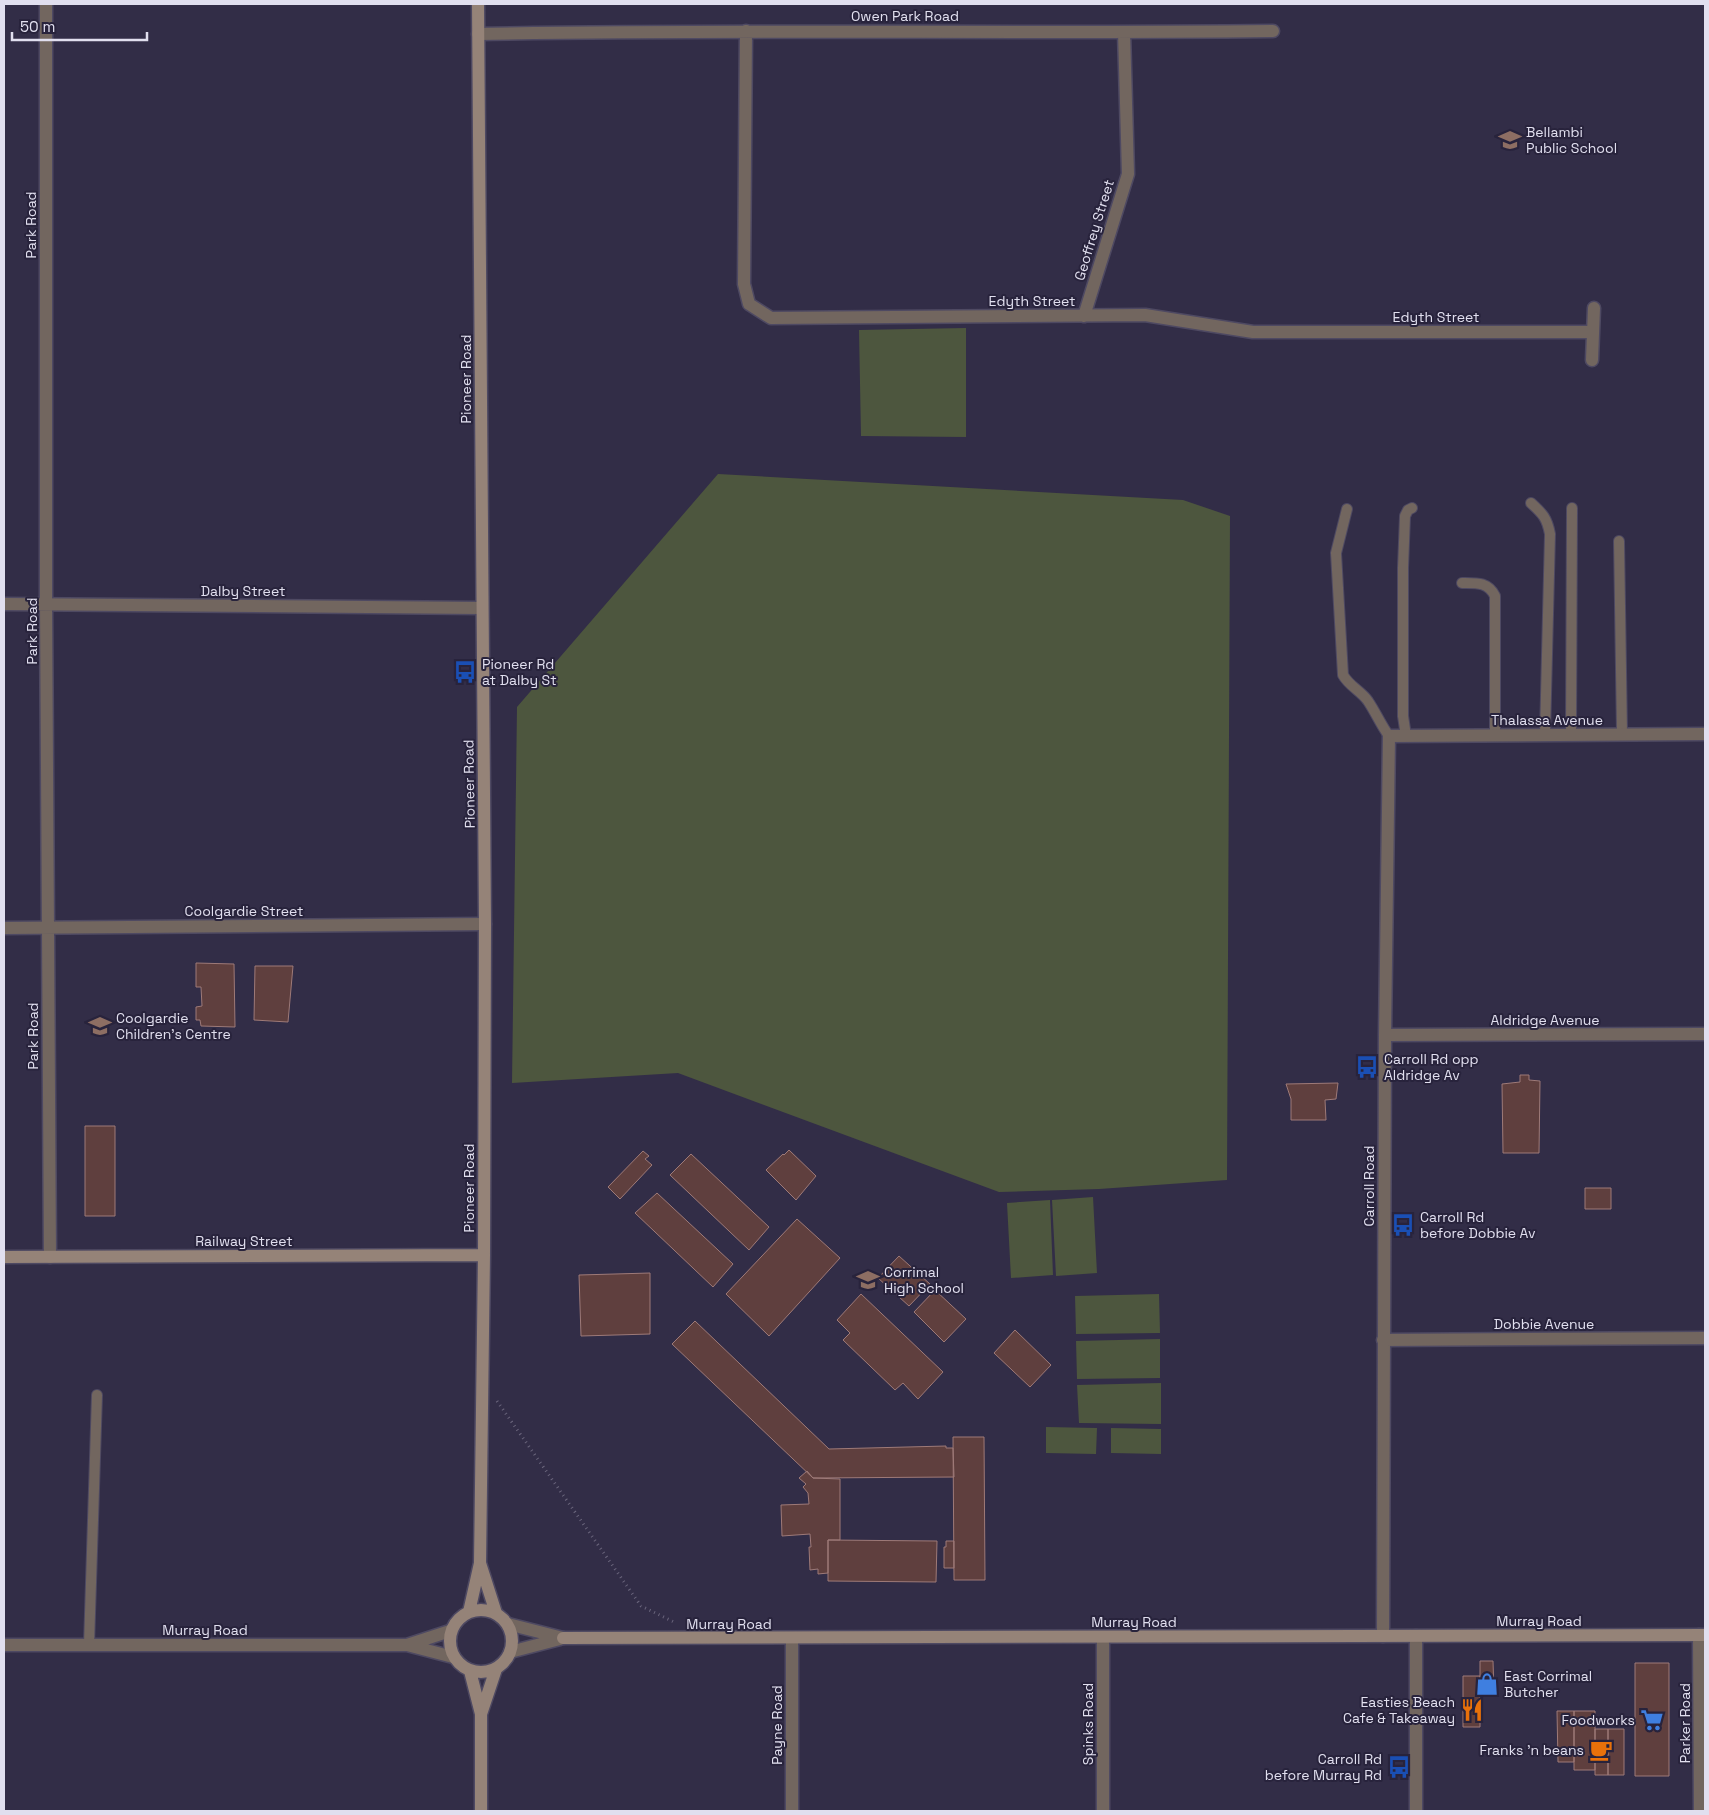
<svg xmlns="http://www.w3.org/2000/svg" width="1709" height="1815" viewBox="0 0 1709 1815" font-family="'Space Grotesk',sans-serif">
  <rect width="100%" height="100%" fill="#322d47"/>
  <path fill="#4d563e" d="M966 328V437L861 436 859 330Z
    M718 474 1183 500 1230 516 1227 1180 1099 1189 999 1192 678 1073 512 1083 517 707Z
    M1093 1197 1097 1273 1056 1276 1052 1200Z
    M1050 1200 1053 1275 1011 1278 1007 1203Z
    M1159 1294 1160 1333 1076 1334 1075 1296Z
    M1160 1339V1378L1077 1379 1076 1341Z
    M1161 1383V1424L1079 1423 1077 1385Z
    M1046 1427 1097 1428 1096 1454 1046 1453Z
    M1111 1428 1161 1429V1454L1111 1453Z"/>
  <path fill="#5f3f3e" stroke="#9e7a78" d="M196 963 234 964 235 1027 201 1026 200 1020H196V1007L202 1006 201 987H196Z
    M255 966H293L288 1022 254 1020Z
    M1520 1075H1529V1080L1540 1081 1539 1153H1503L1502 1084 1520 1082Z
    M1338 1083 1336 1099 1325 1100 1326 1120H1291V1099L1286 1084Z
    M85 1126H115V1216H85Z
    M789 1150 816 1176 796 1200 766 1170 783 1154 784 1155Z
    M643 1151 649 1156 645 1159 652 1165 620 1199 608 1187Z
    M691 1154 769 1227 749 1250 670 1175Z
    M1585 1188H1611V1209H1585Z
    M657 1193 733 1264 713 1287 635 1213Z
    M797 1219 840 1258 769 1336 726 1294Z
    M899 1256 930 1284 909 1306 878 1278Z
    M650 1273V1334L581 1336 579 1275Z
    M935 1290 966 1319 944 1342 914 1312Z
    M861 1294 943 1372 918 1399 903 1383 895 1390 843 1340 850 1333 837 1320Z
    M695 1321 829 1449 946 1446V1448H953L954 1477 813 1478 672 1344Z
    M1015 1330 1051 1365 1030 1387 994 1353Z
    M953 1437H984L985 1580H954Z
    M807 1471 813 1478 840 1479V1540H828V1573L818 1574V1569L810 1570 809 1547H811L810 1534 782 1536 781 1505 809 1504 808 1493 803 1487 806 1484 799 1478Z
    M828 1540 937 1541 936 1582 828 1581Z
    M946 1541H954V1568H944V1547H946Z
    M1480 1661H1493L1494 1693H1480Z
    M1635 1663H1669V1776H1635Z
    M1463 1676H1480V1727H1463Z
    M1557 1711H1574V1762H1558Z
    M1574 1711H1595V1770H1574Z
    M1595 1729H1608V1775H1595Z
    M1608 1729H1624V1775H1608Z"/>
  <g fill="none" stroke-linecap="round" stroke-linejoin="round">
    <defs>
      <path id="service" d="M1531 503C1543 514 1547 518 1550 534L1545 735
        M1347 509 1336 553 1343 675C1349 686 1361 691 1368 701 1376 713 1381 725 1389 736
        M1619 541 1622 734
        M1462 583C1477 583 1488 582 1495 596V735
        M1571 735 1572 508
        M1406 736 1403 716V568L1405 516 1408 510 1412 508
        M89 1645 97 1395"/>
      <path id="minor" d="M46 4V605L50 1257
        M746 31 744 284 749 304 771 318 1145 315 1253 332H1593
        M478 34C743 29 1008 34 1273 31
        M1084 316 1128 174 1124 32
        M1592 360 1594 308
        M4 604 482 608
        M4 928 485 924
        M1385 1035 1705 1034
        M1383 1340 1705 1338
        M1699 1635 1700 1811
        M1383 1636 1385 1035 1389 736 1705 734
        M1416 1636V1811
        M4 1645H407L453 1657
        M407 1645 450 1631
        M792 1811V1639
        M1103 1811V1638"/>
      <path id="tertiary" d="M508 1624 563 1638
        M510 1652 560 1639"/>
      <path id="secondary" d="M4 1257 484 1255
        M480 1563 496 1613
        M450 1641a31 31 0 1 1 62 0a31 31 0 1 1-62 0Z
        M469 1612 480 1563 484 1255 485 924 478 4
        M563 1638 1705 1635
        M470 1671 481 1714V1811
        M481 1714 496 1669"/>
    </defs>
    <use href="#service" stroke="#4e4962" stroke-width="12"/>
    <use href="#minor" stroke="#4e4962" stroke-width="15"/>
    <use href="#tertiary" stroke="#4e4962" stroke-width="15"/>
    <use href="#secondary" stroke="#4e4962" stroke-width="15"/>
    <path stroke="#6a657c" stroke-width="3" stroke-dasharray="1 4" stroke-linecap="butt" d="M497 1401 641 1606 674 1622"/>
    <use href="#service" stroke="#72665f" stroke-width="10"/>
    <use href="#minor" stroke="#72665f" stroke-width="12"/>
    <use href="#tertiary" stroke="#72665f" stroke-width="12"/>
    <use href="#secondary" stroke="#958378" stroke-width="12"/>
  </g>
  <defs>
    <symbol id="school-bare" viewBox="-9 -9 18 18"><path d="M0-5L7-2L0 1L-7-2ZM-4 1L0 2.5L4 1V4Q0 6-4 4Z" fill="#8d6e63" stroke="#28233c" stroke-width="2.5" paint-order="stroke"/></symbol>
    <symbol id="bus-bare" viewBox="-9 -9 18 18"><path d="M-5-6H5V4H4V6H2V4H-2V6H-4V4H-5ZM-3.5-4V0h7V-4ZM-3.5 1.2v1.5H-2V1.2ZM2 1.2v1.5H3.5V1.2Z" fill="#1a4fb4" stroke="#28233c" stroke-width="2.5" paint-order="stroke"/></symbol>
    <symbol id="shop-bare" viewBox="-9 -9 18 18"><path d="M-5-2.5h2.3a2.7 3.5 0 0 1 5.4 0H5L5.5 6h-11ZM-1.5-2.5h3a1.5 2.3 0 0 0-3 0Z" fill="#3f7fe0" stroke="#28233c" stroke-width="2.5" paint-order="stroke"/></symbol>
    <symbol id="restaurant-bare" viewBox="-9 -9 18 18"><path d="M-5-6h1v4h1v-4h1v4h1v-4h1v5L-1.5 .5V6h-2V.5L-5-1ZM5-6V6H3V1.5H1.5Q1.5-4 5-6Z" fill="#e8710a" stroke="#28233c" stroke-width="2.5" paint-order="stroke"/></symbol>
    <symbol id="supermarket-bare" viewBox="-9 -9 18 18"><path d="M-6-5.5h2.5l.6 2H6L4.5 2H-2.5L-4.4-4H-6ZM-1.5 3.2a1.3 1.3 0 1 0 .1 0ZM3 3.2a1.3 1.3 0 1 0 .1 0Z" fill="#3f7fe0" stroke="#28233c" stroke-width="2.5" paint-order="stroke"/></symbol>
    <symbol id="cafe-bare" viewBox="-9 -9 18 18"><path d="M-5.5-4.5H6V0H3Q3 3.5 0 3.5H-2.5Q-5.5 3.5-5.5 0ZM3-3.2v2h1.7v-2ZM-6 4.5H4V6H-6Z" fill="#e8710a" stroke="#28233c" stroke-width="2.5" paint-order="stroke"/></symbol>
  </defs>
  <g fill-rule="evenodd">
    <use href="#school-bare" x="1494" y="124" width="32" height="32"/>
    <use href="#bus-bare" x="449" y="656" width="32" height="32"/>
    <use href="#school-bare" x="84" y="1010" width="32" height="32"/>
    <use href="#bus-bare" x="1351" y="1051" width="32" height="32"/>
    <use href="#bus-bare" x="1387" y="1209" width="32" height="32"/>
    <use href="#school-bare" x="852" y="1264" width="32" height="32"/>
    <use href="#shop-bare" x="1471" y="1668" width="32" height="32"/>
    <use href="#restaurant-bare" x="1456" y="1694" width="32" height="32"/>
    <use href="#supermarket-bare" x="1636" y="1704" width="32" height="32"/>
    <use href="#cafe-bare" x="1585" y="1734" width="32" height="32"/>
    <use href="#bus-bare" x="1383" y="1751" width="32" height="32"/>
  </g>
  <g text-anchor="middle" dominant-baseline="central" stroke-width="4" stroke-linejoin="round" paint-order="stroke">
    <g font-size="14" fill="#e1dfef" stroke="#28233c">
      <text x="905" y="16">Owen Park Road</text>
      <text transform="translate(31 225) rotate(-90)">Park Road</text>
      <text transform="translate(1094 230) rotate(-73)">Geoffrey Street</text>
      <text x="1032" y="301">Edyth Street</text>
      <text x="1436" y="317">Edyth Street</text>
      <text transform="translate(466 379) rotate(-90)">Pioneer Road</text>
      <text x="243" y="591">Dalby Street</text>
      <text transform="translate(32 631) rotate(-90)">Park Road</text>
      <text x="1547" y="720">Thalassa Avenue</text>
      <text transform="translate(469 784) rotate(-91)">Pioneer Road</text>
      <text x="244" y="911">Coolgardie Street</text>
      <text x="1545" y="1020">Aldridge Avenue</text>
      <text transform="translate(33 1036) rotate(-90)">Park Road</text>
      <text transform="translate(1369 1186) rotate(-90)">Carroll Road</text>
      <text transform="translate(469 1188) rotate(-90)">Pioneer Road</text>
      <text x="244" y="1241">Railway Street</text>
      <text x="1544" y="1324">Dobbie Avenue</text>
      <text x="1539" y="1621">Murray Road</text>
      <text x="1134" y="1622">Murray Road</text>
      <text x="729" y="1624">Murray Road</text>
      <text x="205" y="1630">Murray Road</text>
      <text transform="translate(1685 1723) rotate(-90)">Parker Road</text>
      <text transform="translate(1088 1724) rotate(-90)">Spinks Road</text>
      <text transform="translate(777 1725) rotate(-90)">Payne Road</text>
    </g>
    <g font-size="14" fill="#e1dfef" stroke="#28233c" text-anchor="start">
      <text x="1526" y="132">Bellambi<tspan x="1526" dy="16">Public School</tspan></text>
      <text x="482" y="664">Pioneer Rd<tspan x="482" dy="16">at Dalby St</tspan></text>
      <text x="116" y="1018">Coolgardie<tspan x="116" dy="16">Children's Centre</tspan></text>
      <text x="1384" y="1059">Carroll Rd opp<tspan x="1384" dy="16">Aldridge Av</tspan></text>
      <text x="1420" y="1217">Carroll Rd<tspan x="1420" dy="16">before Dobbie Av</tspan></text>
      <text x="884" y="1272">Corrimal<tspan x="884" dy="16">High School</tspan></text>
      <text x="1504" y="1676">East Corrimal<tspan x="1504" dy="16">Butcher</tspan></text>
      <text x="1455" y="1702" text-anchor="end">Easties Beach<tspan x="1455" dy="16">Cafe &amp; Takeaway</tspan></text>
      <text x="1635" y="1720" text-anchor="end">Foodworks</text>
      <text x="1584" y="1750" text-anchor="end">Franks 'n beans</text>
      <text x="1382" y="1759" text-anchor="end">Carroll Rd<tspan x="1382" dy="16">before Murray Rd</tspan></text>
    </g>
  </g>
  <rect width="1709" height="1815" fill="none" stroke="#e1dfef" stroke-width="10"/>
  <path d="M12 32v8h135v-8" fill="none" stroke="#e1dfef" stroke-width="2.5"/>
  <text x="20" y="32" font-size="15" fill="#e1dfef" stroke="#28233c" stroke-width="4" paint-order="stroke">50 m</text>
</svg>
